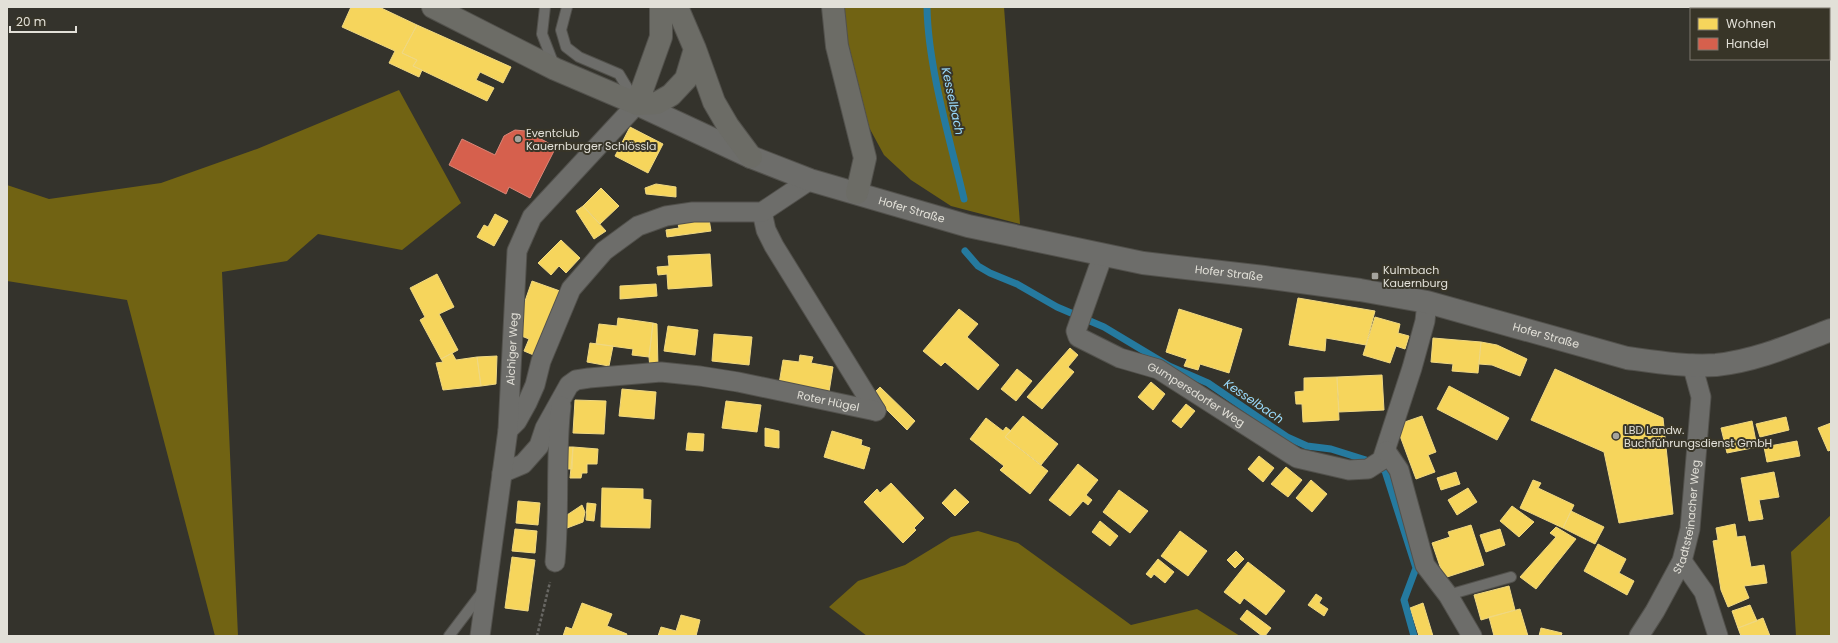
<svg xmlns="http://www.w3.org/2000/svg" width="1838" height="643" viewBox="0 0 1838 643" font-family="Poppins,sans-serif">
  <rect width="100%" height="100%" fill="#34332c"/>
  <path fill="#716313" d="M843 7H1004L1020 224 951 206 911 180 884 155 865 120 850 61Z
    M399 90 461 203 402 250 318 234 287 261 222 272 238 636H215L127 300 7 281V185L49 199 161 183 257 149Z
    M1831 515V636H1796L1791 552Z
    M978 531 1018 543 1131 625 1197 609 1240 636H867L829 607 858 581 905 565 951 537Z"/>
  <path fill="#f6d55c" stroke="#f0d881" d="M351 7H379L417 25 402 53 417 60 413 66 422 70 419 77 389 63 395 51 342 27Z
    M417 25 511 67 503 83 480 72 476 80 494 88 487 101 413 66 417 60 402 53Z
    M630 127 663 144 648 173 615 156Z
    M656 184 676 187V197L646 194 645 188Z
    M601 188 619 206 600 224 583 206Z
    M583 206 606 231 594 239 576 211Z
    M495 214 508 221 494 246 477 237 484 225 488 227Z
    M709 219 711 231 667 237 666 230 679 228 678 224Z
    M561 240 580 258 566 273 559 266 551 275 538 263Z
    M710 254 712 286 668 289 667 274 658 275 657 267 669 266 668 256Z
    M437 274 454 307 439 314 458 350 441 359 420 320 425 317 410 288Z
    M532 281 560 291 536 356 524 351 529 339 519 335 523 323 518 321Z
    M656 284 657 296 620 299V286Z
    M1298 298 1375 311 1366 345 1326 338 1325 351 1289 345Z
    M959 309 978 324 967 337 999 365 978 390 945 362 941 366 923 351Z
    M1179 309 1242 329 1229 373 1200 364 1198 370 1184 366 1187 359 1166 352Z
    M1375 317 1400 324 1398 333 1409 336 1405 349 1396 346 1390 363 1363 355Z
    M618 318 653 323 649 357 632 355 633 349 596 344 599 324 617 326Z
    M653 323 657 324 658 369H650L649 357Z
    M668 326 698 330 695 355 664 351Z
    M714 334 752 337 749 365 712 361Z
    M1433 338 1481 342 1478 373 1452 371 1453 364 1431 362Z
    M1481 342 1497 345 1527 359 1520 376 1492 365 1479 364Z
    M590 343 613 346 609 366 587 362Z
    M1070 348 1078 355 1068 367 1074 372 1042 409 1027 397Z
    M452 353 456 360 477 357 481 386 443 390 436 363 443 362 441 359Z
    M800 355 813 357 811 363 833 367 829 392 779 384 783 360 799 362Z
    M497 356 496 384 481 386 477 357Z
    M1017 369 1032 381 1016 401 1001 389Z
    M1555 369 1663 418 1673 514 1619 523 1604 452 1531 420Z
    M1382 375 1384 410 1339 412 1337 377Z
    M1337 377 1339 420 1303 422 1302 404H1296L1295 392 1304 391V378Z
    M1151 382 1165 394 1153 410 1138 397Z
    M1449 386 1509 418 1497 440 1437 409Z
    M880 387 915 421 907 430 872 395Z
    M622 389 656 392 654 419 619 416Z
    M575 400 606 401 604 434 573 433Z
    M726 401 761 405 757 432 722 428Z
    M1186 404 1195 411 1181 428 1172 421Z
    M1023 416 1058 444 1041 465 1005 437Z
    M1422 416 1436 452 1428 455 1435 472 1416 479 1396 425Z
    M1786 417 1789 430 1760 437 1756 424Z
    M986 418 1003 431 1006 427 1011 431 1005 437 1048 471 1030 494 1000 470 1004 466 970 439Z
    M1752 421 1757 447 1727 453 1721 428Z
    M1831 423V450L1828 451 1818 428Z
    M765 428 779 431V448L765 446Z
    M832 431 862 440 861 445 870 448 864 469 824 457Z
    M688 433 704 434 703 451 686 450Z
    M1797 441 1800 456 1767 462 1764 447Z
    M567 447H573L572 469H566Z
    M573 447 598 449 597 464H587V473H582L581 478H570Z
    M1259 456 1274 468 1263 482 1248 469Z
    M1078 464 1098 480 1086 495 1092 500 1088 505 1083 501 1070 516 1049 500Z
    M1286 467 1302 480 1288 497 1271 484Z
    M1456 472 1460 484 1441 490 1437 478Z
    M1774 472 1779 497 1759 500 1763 519 1749 521 1741 478Z
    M1311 480 1327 494 1312 512 1296 498Z
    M1533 480 1541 483 1538 488 1574 505 1563 528 1520 508Z
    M891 483 924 518 914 528 916 530 903 543 864 502 877 489 880 493Z
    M602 488 643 489V499L651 500 650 528 601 527Z
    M1468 488 1477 502 1457 515 1448 500Z
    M955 489 969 502 955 516 942 503Z
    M1119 490 1148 511 1130 533 1103 512Z
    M518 501 540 503 538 525 516 523Z
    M587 503 596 504 594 521 586 520Z
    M582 505 585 512 583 522 567 528 564 517Z
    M1512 506 1534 522 1519 537 1500 521Z
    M1571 511 1604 527 1595 544 1563 528Z
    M1100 521 1118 536 1110 546 1092 532Z
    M1735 524 1737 537 1745 536 1751 567 1764 565 1767 583 1744 586 1749 598 1728 607 1721 590 1713 541 1718 540 1716 528Z
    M1471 525 1484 565 1444 578 1432 543 1450 537 1448 532Z
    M1556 527 1576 539 1536 589 1520 577 1556 537 1550 533Z
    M515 529 537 531 535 553 512 551Z
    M1500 529 1505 545 1486 552 1480 535Z
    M1180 531 1207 551 1188 576 1161 556Z
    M1598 544 1626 559 1619 573 1634 581 1627 595 1584 571Z
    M1236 551 1244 559 1235 568 1227 560Z
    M512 557 535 560 528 611 505 608Z
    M1158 559 1174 572 1165 583 1154 574 1151 578 1146 574Z
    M1248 562 1285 591 1266 615 1244 598 1240 604 1224 592Z
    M1509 586 1515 610 1481 620 1474 595Z
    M1316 594 1322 598 1319 603 1328 609 1324 616 1308 605Z
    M582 603 612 614 607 626 627 634 626 636H563L566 627 572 629Z
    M1423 603 1433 636H1419L1410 608Z
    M1750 605 1757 621 1738 628 1732 611Z
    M1520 609 1528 636H1494L1489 617Z
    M1247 610 1271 628 1265 636H1262L1240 619Z
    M681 615 700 620 696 636H658L661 627 676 631Z
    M1763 618 1770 636H1741L1738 628Z
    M1541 628 1562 633 1561 636H1539Z"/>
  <path fill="#d6604d" stroke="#da8677" d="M515 130 526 131 556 147 530 198 509 187 506 194 449 165 462 139 495 155 504 136Z"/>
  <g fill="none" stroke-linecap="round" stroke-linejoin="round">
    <path stroke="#257a9f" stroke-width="7" d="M927 7C928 67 950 140 964 199
      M965 251 978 266 990 273 1017 284 1057 307 1104 327 1169 366 1208 383 1287 437 1307 446 1331 449 1366 460 1385 471 1416 568 1404 600 1414 636"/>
    <defs>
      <path id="service" d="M545 7 542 34 554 65
        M567 7 561 30 566 47 579 57 619 74 634 99
        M1448 595 1511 577
        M449 636 484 590"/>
      <g id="minor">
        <path d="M762 212 766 230 774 246 876 411"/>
        <path id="s1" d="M1103 255 1076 331 1078 337 1120 358 1158 369 1297 458 1349 470 1368 469 1382 460 1412 368 1425 321 1427 302"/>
        <path d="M508 430 517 421 527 403 535 385 541 361 571 289 604 251 638 226 666 216 693 212H762L810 180"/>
        <path d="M1386 451 1399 470 1425 565 1448 595 1472 636"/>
        <path id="s2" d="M502 473 523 464 539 446 545 428 569 385 576 380 589 378 661 372 700 376 738 382 876 411"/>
        <path d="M1682 561 1704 592 1718 636"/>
        <path d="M555 562C560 510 555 458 561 406"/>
        <path id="s3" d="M480 636 508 430 517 251 532 217 637 104"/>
        <path id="s4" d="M1639 636 1655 611 1682 561 1690 529 1701 397 1692 364"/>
      </g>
      <g id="tertiary">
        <path id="s5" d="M637 104 751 157 810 180 968 226 1143 263 1264 277 1360 290 1427 302 1627 358C1656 362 1687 367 1716 365 1756 361 1794 344 1831 330"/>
      </g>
      <path id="trunk" d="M433 7 555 69 637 104 657 103 671 95 686 79 695 49
        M677 7 695 49 714 102 728 126 751 157
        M833 7 837 46 865 158 857 193
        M637 104 661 37V7"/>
    </defs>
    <use href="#service" stroke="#52514c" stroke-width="12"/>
    <use href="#minor" stroke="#52514c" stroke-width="21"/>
    <use href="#tertiary" stroke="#52514c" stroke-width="24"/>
    <use href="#trunk" stroke="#52514c" stroke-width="24"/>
    <path stroke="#686763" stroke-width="2.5" stroke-dasharray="3 2" stroke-linecap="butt" d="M537 636 550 582"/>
    <use href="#service" stroke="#6d6d6a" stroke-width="10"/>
    <use href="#minor" stroke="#6d6d6a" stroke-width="19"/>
    <use href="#tertiary" stroke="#6d6d6a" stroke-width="22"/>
    <use href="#trunk" stroke="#6c6c66" stroke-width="22"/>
  </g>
  <g fill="#a5a39c" stroke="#383528" stroke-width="1.5">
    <circle cx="518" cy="139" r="4"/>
    <rect x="1371" y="272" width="8" height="8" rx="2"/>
    <circle cx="1616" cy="436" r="4"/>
  </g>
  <g text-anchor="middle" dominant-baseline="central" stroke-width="4" stroke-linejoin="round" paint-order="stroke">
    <g font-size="11" fill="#e2e0d8" stroke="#383528" text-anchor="start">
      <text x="526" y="133">Eventclub<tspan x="526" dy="13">Kauernburger Schlössla</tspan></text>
      <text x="1383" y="270">Kulmbach<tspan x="1383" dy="13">Kauernburg</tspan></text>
      <text x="1624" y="430">LBD Landw.<tspan x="1624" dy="13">Buchführungsdienst GmbH</tspan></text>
    </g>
    <g font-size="11" fill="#e2e0d8" stroke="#383528">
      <text stroke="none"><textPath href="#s5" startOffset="295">Hofer Straße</textPath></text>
      <text stroke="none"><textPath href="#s5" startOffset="619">Hofer Straße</textPath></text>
      <text stroke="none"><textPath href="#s5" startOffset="943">Hofer Straße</textPath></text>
      <text stroke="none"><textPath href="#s3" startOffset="289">Aichiger Weg</textPath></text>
      <text stroke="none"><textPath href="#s1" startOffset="219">Gumpersdorfer Weg</textPath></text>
      <text stroke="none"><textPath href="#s2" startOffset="379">Roter Hügel</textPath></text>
      <text stroke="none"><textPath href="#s4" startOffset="131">Stadtsteinacher Weg</textPath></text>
    </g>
    <g font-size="12" font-style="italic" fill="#99d9fb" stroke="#383528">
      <text transform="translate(953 101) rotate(78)">Kesselbach</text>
      <text transform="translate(1254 401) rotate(34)">Kesselbach</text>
    </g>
  </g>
  <rect width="1838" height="643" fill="none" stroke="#e2e0d8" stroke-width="16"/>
  <rect x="1690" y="8" width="140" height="52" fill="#383528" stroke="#7c796e"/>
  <rect x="1698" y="18" width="20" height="12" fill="#f6d55c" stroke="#7c796e"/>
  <text x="1726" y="28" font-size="12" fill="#e2e0d8">Wohnen</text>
  <rect x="1698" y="38" width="20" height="12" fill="#d6604d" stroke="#7c796e"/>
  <text x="1726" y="48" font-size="12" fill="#e2e0d8">Handel</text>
  <path d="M10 26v6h66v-6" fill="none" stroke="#e2e0d8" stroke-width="2"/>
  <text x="16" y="26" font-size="12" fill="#e2e0d8" stroke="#383528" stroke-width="3" paint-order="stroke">20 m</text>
</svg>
